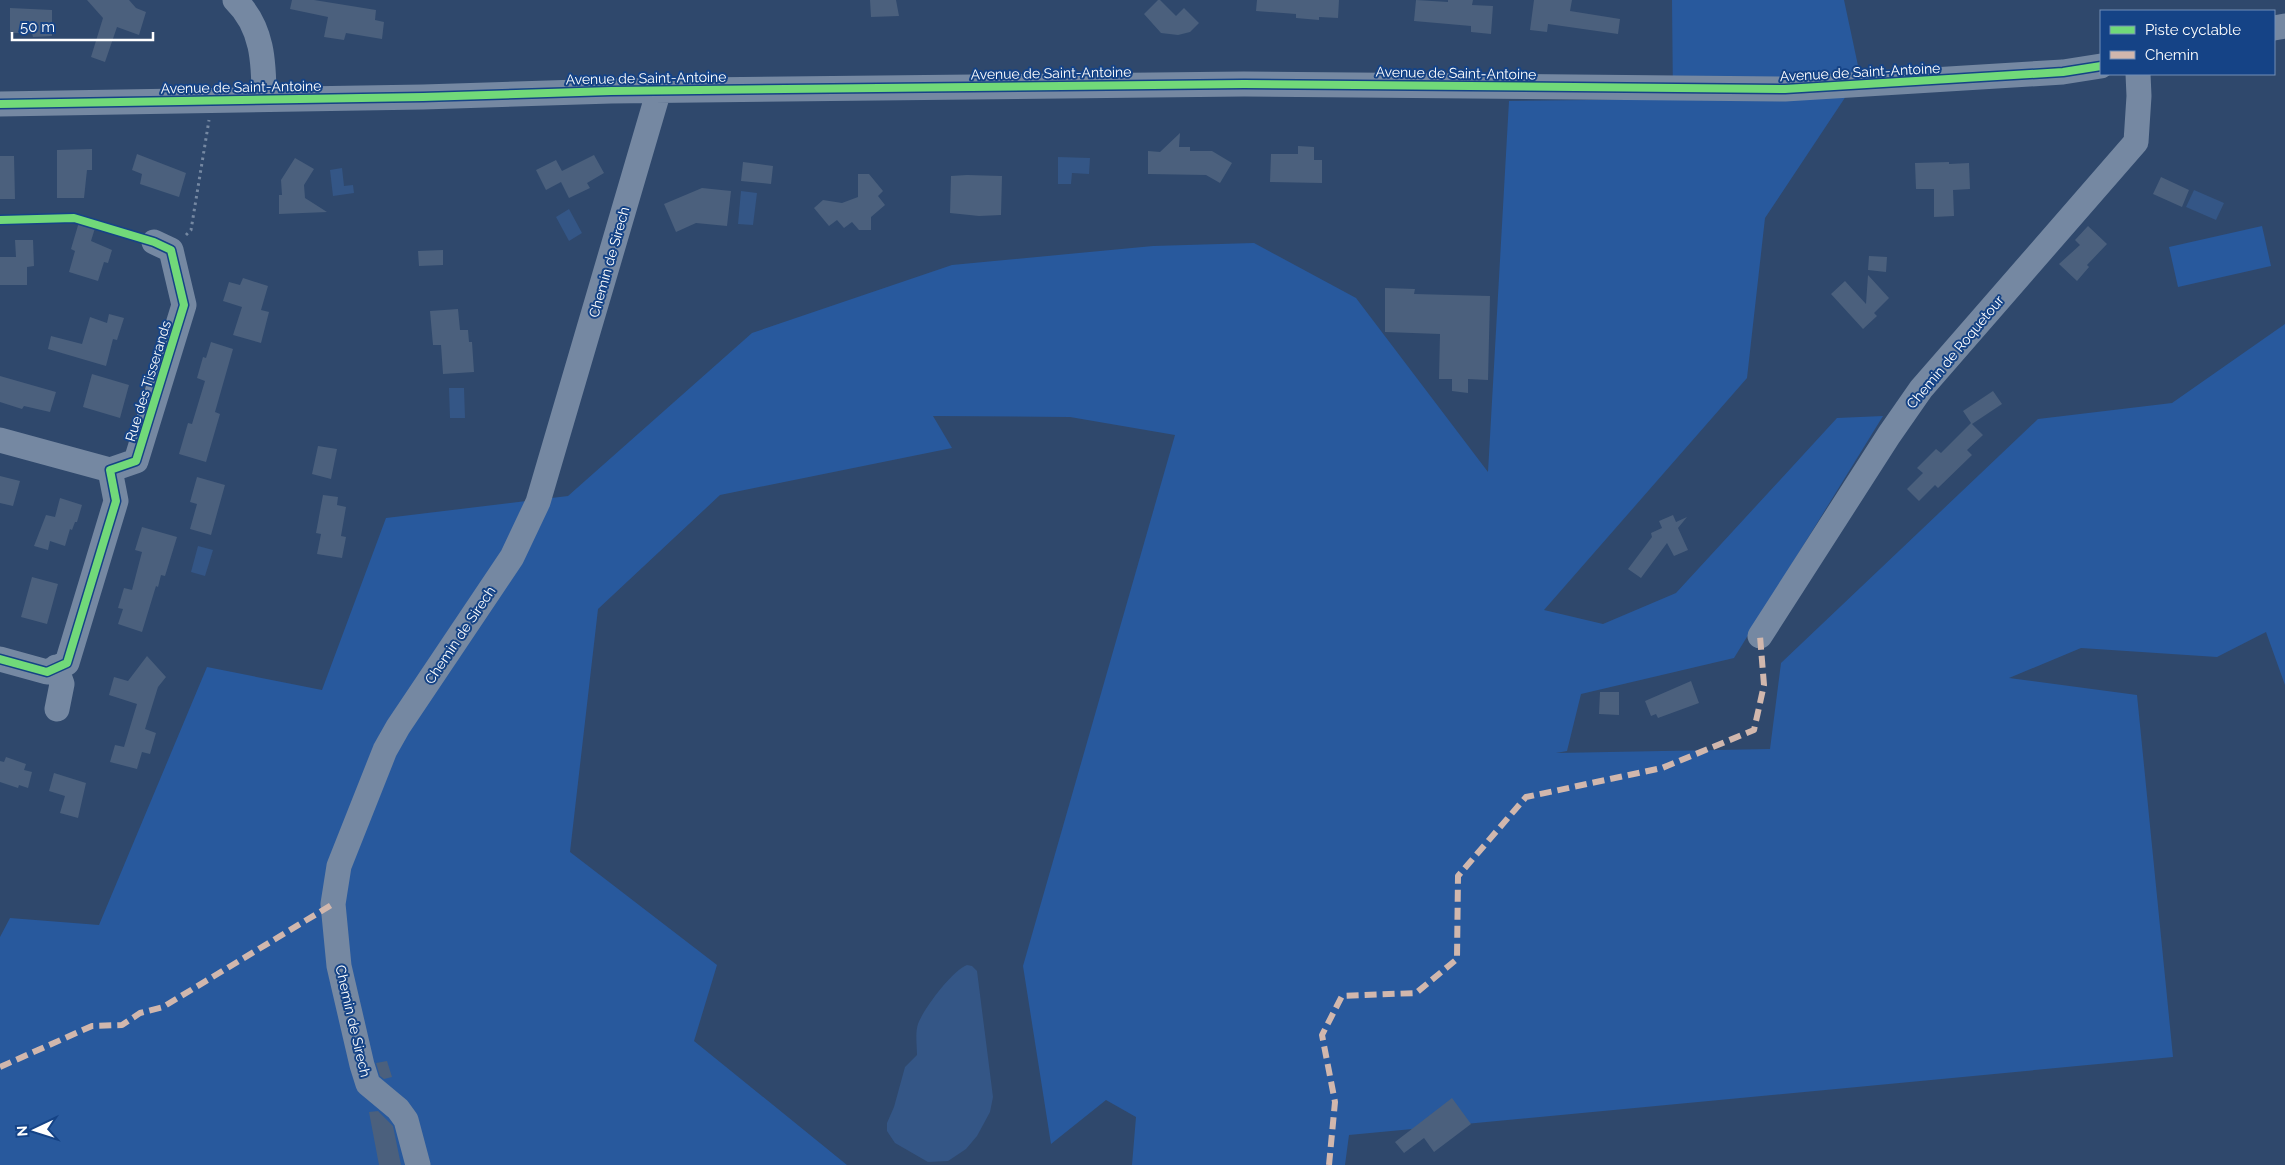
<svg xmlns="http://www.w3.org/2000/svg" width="2285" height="1165" viewBox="0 0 2285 1165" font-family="Raleway,sans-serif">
  <rect width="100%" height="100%" fill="#2f486c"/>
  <path fill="#28599d" d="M1672 0H1844L1860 75 1765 218 1747 378 1544 610 1603 624 1676 593 1837 418 1883 416 1734 658 1581 694 1567 751 1556 753 1770 749 1781 663 2038 419 2172 403 2285 324V685L2266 632 2217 657 2081 648 2009 678 2137 695 2173 1057 1349 1135 1345 1165H1132L1136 1117 1106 1100 1051 1144 1023 966 1175 435 1070 417 933 416 952 448 720 495 598 609 570 852 717 965 694 1041 847 1165H0V937L10 918 99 925 207 667 322 690 386 518 568 496 752 333 952 265 1153 246 1254 243 1356 298 1488 472 1509 101 1673 99Z
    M2262 226 2271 266 2178 287 2169 247Z"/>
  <path fill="#345686" d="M1058 157 1090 158 1089 174 1072 173 1071 184H1058Z
    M342 168 344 186 353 185 354 193 333 196 330 170Z
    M2194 190 2224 203 2216 220 2186 207Z
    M741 191 757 193 753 225 738 224Z
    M569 209 582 233 569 241 556 217Z
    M449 388H464L465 418H450Z
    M198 546 213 550 205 576 191 572Z
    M967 965 972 966 977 971 993 1097 990 1112 977 1136 966 1149 948 1161 928 1162 895 1143 887 1131V1123L894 1107 905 1067 917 1055C917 1046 915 1033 918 1024 924 1008 952 971 967 965Z"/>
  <path fill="#4b607d" d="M87 0H129L136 8 146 12 139 35 117 27 105 62 91 57 103 18Z
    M292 0H314L376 10 375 20 384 22 382 39 346 33 344 40 324 37 328 17 290 9Z
    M870 0H896L899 16 871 17Z
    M1158 0H1160L1176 16 1184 8 1199 23 1190 32 1178 35 1161 33 1144 14Z
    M1257 0H1339L1338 18 1319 17V20L1296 18V14L1256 11Z
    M1416 0 1448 2V0H1473L1472 5 1493 6 1491 34 1471 32V26L1414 21Z
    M1534 0H1572L1570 11 1620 19 1618 34 1548 24 1547 32 1530 30Z
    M10 8 52 10V36L33 37 32 33H10Z
    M1180 133 1179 147H1190V151H1212L1232 163 1220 183 1206 175 1148 174V151L1160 152Z
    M1298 146 1314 147V160H1322V183L1270 182 1271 154H1298Z
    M92 149V170H87L84 198H57V150Z
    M137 154 186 173 179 197 140 184 142 174 132 170Z
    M594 155 604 173 587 183 590 188 569 198 561 182 546 190 536 170 556 160 562 171Z
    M0 156H14L15 199H0Z
    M295 158 314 169 304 185 305 198 327 212 279 214V195H282L281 180Z
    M743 162 773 166 771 184 741 181Z
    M1949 162V164L1969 163 1970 189 1953 190 1954 216 1934 217V189H1916L1915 163Z
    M858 174H869L883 191 878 196 885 205 871 217V230H859L852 222 844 228 837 220 829 226 814 208 823 200 842 203 858 197Z
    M967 175 1002 176 1001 215 979 216 950 213 951 176Z
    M2161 177 2189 190 2182 207 2153 194Z
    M702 188 731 191 727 226 696 223 676 232 664 204Z
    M79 222 95 228 91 241 112 250 108 263 104 262 98 281 69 272 75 251 71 249Z
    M2088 226 2107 244 2087 265 2089 267 2077 281 2059 264 2080 245 2075 240Z
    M15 240H33L34 266 27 267V285H0V257H16Z
    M443 250V265L419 266 418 251Z
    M1869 256 1887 257 1886 272 1868 270Z
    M1868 275 1889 298 1874 313 1877 316 1863 329 1831 294 1845 281 1866 304Z
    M243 278 268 286 261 310 269 312 261 343 233 335 242 307 223 301 229 282 240 285Z
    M1385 288 1415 289 1414 294 1490 296 1488 380 1468 379V393L1452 391V379H1439L1440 334 1385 332Z
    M458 309 460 330H468L469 342H472L474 372 443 374 441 345H433L430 311Z
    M109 314 124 318 117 340 113 339 106 366 48 349 51 336 82 344 90 317 107 323Z
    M211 342 233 349 215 412 220 414 206 462 179 454 188 423 192 424 205 381 197 378 203 357 206 358Z
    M92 374 129 385 120 418 83 407Z
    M0 376 56 392 50 412 24 406 22 409 0 402Z
    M1993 391 2002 404 1972 424 1983 435 1967 450 1972 455 1938 488 1935 485 1919 501 1907 489 1923 473 1917 468 1936 449 1941 453 1971 423 1963 411Z
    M318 446 337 449 331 479 312 474Z
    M0 476 20 481 13 506 0 503Z
    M197 477 225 485 211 535 190 529 197 504 190 502Z
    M323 495 338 497 337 505 346 507 341 536 346 537 342 558 317 554 321 534 316 533Z
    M60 498 82 505 77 522H75L72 530 70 529 65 546 50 541 48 550 34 546 46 515 55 517Z
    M1673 515 1676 522 1687 517 1678 528 1688 550 1674 556 1667 543 1641 578 1628 569 1652 537 1651 533 1662 528 1659 521Z
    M142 527 177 537 165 576 161 575 158 587 156 586 142 632 118 624 123 609 118 608 124 588 132 590 142 552 135 550Z
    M32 577 58 584 47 624 21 617Z
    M147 656 166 677 158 687 145 729 156 733 150 754 142 752 137 769 110 762 115 745 124 747 137 704 109 695 114 677 128 681Z
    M1691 681 1699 703 1658 718 1656 714 1651 716 1645 701Z
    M1600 692H1619V715L1599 714Z
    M6 757 26 764 24 770 32 772 28 788 19 785 18 788 0 782V761L4 762Z
    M54 773 86 783 78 818 60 813 65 796 49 791Z
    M387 1061 392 1077 384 1079 380 1076 376 1063Z
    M1452 1098 1471 1124 1434 1152 1424 1138 1404 1153 1395 1142Z
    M378 1111 393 1126 401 1165H379L369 1112Z"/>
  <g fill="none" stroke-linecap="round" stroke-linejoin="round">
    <path stroke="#7588a2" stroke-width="3" stroke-dasharray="2.5 4" stroke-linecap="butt" d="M0 220 74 218 134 236
      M186 235 191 230 209 120"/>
    <path stroke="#7588a2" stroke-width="25" d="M235 0C263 27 264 63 264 99
      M2274 28 2285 26
      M0 104 423 97 611 91 1244 84 1785 89 2063 72 2101 66
      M0 440 110 470
      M1760 636 1889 435 1921 389 2136 142 2139 96 2138 74
      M0 659 47 672 67 663 116 501 110 470 136 461 184 305 171 250 154 242
      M56 667 62 684 57 709
      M418 1165 406 1120 398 1109 368 1084 362 1065 339 966 333 904 339 866 385 750 398 727 512 557 538 502 659 90"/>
    <path stroke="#d1b7ad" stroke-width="6" stroke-dasharray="12 6" stroke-linecap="butt" d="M0 1067 92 1026 122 1025 140 1013 163 1007 333 904
      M1329 1165 1335 1102 1322 1035 1342 996 1416 993 1457 959 1458 876 1526 797 1662 768 1754 730 1764 685 1760 636"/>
    <defs>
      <path id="cycleway" d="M0 104 423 97 611 91 1244 84 1785 89 2063 72 2101 66
        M0 220 74 218 154 242 171 250 184 305 136 461 110 470 116 501 67 663 47 672 0 659"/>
    </defs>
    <use href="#cycleway" stroke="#154386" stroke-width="11"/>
    <use href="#cycleway" stroke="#71d979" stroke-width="8"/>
  </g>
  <g text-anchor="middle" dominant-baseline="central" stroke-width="4" stroke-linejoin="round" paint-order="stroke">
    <g font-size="14" fill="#fff" stroke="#154386">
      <text transform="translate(1860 72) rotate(-3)">Avenue de Saint-Antoine</text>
      <text transform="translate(1051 73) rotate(-1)">Avenue de Saint-Antoine</text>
      <text transform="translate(1456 73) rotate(1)">Avenue de Saint-Antoine</text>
      <text transform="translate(646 78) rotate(-1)">Avenue de Saint-Antoine</text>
      <text transform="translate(241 87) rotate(-1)">Avenue de Saint-Antoine</text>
      <text transform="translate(609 262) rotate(-74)">Chemin de Sirech</text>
      <text transform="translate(1955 352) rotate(-50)">Chemin de Roquetour</text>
      <text transform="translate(148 381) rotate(-73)">Rue des Tisserands</text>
      <text transform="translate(460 635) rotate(-56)">Chemin de Sirech</text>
      <text transform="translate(353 1021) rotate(77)">Chemin de Sirech</text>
    </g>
  </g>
  <rect x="2100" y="10" width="175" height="65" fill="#154386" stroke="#738eb6"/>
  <rect x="2110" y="26" width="25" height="8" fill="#71d979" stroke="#738eb6"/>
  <text x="2145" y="35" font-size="15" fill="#ffffff">Piste cyclable</text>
  <rect x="2110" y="51" width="25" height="8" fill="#d1b7ad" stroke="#738eb6"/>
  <text x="2145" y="60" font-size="15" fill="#ffffff">Chemin</text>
  <g transform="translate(35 1130) rotate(266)" stroke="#154386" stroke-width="4" paint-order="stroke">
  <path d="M0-4L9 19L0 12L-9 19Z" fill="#ffffff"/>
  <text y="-8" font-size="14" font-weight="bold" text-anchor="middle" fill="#ffffff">N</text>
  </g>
  <path d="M12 32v8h141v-8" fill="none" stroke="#ffffff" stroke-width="2.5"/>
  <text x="20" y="32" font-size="15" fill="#ffffff" stroke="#154386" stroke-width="4" paint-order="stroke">50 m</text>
</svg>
